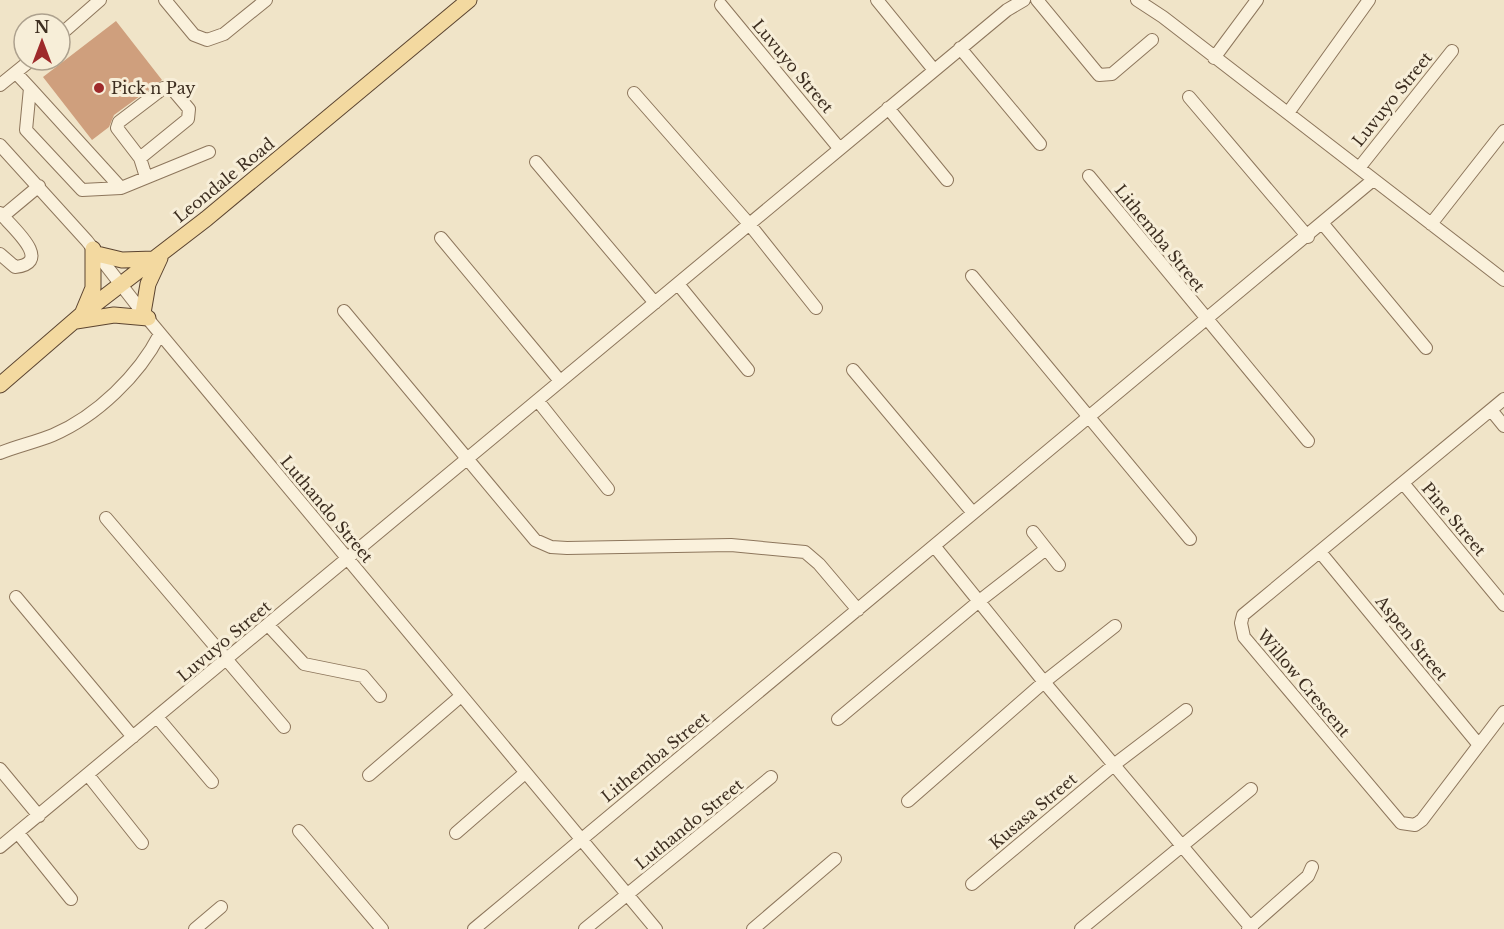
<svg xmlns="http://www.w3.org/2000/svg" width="1504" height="929" viewBox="0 0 1504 929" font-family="'Libre Baskerville',serif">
  <rect width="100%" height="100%" fill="#f0e4c8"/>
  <path fill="#cf9f7d" d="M116 21 162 80 114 115 109 127 92 140 43 77Z"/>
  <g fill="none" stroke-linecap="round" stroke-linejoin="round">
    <defs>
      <path id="minor" d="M165 0 194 35 207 40 224 34 266 0
        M877 0 934 70
        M1037 0 1099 75 1112 74 1152 40
        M1137 0 1163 17 1504 280
        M721 5 839 148
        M60 35 100 0
        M960 48 1040 144
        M1214 58 1257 0
        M16 73 30 88 121 188 82 190 26 130 30 88
        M0 85 31 60
        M634 93 750 225 816 308
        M1189 97 1308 237
        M888 108 947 180
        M1288 113 1369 0
        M0 145 87 241 143 313 656 929
        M140 158 188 119 189 109 173 90 163 88 157 93 119 122 117 128 140 158 146 177
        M536 162 655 303
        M1359 168 1452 51
        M1089 176 1308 441
        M121 188 209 152
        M0 213C11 226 55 263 15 267L0 254
        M3 216 39 186
        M1323 224 1426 348
        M1431 224 1504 131
        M441 238 560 381
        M972 276 1190 539
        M678 284 748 370
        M344 311 535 540 551 547 567 548 731 545 805 552 819 564 858 610
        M853 370 973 513
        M1504 399 1243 615 1241 623 1244 637 1401 823 1415 825 1422 820 1504 712
        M538 401 608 489
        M1491 410 1504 426
        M0 453C17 446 36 442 53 435 97 416 139 375 160 334
        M1403 483 1504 605
        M106 518 284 727
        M1033 532 1059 565
        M935 547 1044 682 1252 929
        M1320 552 1479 745
        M16 597 133 737
        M268 625 304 664 363 676 380 696
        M157 717 212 782
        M838 719 978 602 1046 549
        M0 769 39 816
        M88 775 142 843
        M369 775 461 696
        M908 801 1044 682 1115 626
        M299 831 382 929
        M18 833 71 899
        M456 833 525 773
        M0 847 1007 10 1024 0
        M972 884 1115 764 1186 710
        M195 929 221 907
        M474 929 1373 180
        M585 929 771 777
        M753 929 835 859
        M1081 929 1251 789
        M1248 929 1308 876 1312 867"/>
      <path id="major" d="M97 254 122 260 154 259
        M83 312 93 288V249
        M143 313 148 284 160 258
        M76 321 114 315 148 318
        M0 385 81 315 206 219 469 0"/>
    </defs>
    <use href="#minor" stroke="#8d765c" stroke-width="14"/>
    <use href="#major" stroke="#5b4430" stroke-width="17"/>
    <use href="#minor" stroke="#faf1dc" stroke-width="12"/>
    <use href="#major" stroke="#f3d9a0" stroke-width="15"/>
  </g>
  <circle fill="#9e2a2b" stroke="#f7eed8" stroke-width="2" cx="99" cy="88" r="6"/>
  <g text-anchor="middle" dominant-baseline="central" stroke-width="6" stroke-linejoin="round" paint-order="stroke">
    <g font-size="16" fill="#3d2e20" stroke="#f7eed8">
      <text transform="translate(793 66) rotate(50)">Luvuyo Street</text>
      <text transform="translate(1392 99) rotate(-51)">Luvuyo Street</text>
      <text transform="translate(224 180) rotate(-39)">Leondale Road</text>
      <text transform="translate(1160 238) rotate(51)">Lithemba Street</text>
      <text transform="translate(327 509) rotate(50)">Luthando Street</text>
      <text transform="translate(1454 519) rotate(50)">Pine Street</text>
      <text transform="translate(1412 638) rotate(51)">Aspen Street</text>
      <text transform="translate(224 641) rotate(-40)">Luvuyo Street</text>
      <text transform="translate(1304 683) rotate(50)">Willow Crescent</text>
      <text transform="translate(655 757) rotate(-39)">Lithemba Street</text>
      <text transform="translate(1033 811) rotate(-40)">Kusasa Street</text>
      <text transform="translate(689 824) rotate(-39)">Luthando Street</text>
    </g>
    <g font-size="16" fill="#3d2e20" stroke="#f7eed8" text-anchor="start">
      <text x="111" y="88">Pick n Pay</text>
    </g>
  </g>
  <g transform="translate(42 42)"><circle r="28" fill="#f7eed8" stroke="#ada18e" stroke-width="1.5"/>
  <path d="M0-4.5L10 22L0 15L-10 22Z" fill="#9e2a2b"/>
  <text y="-9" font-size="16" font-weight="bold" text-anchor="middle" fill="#3d2e20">N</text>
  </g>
</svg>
